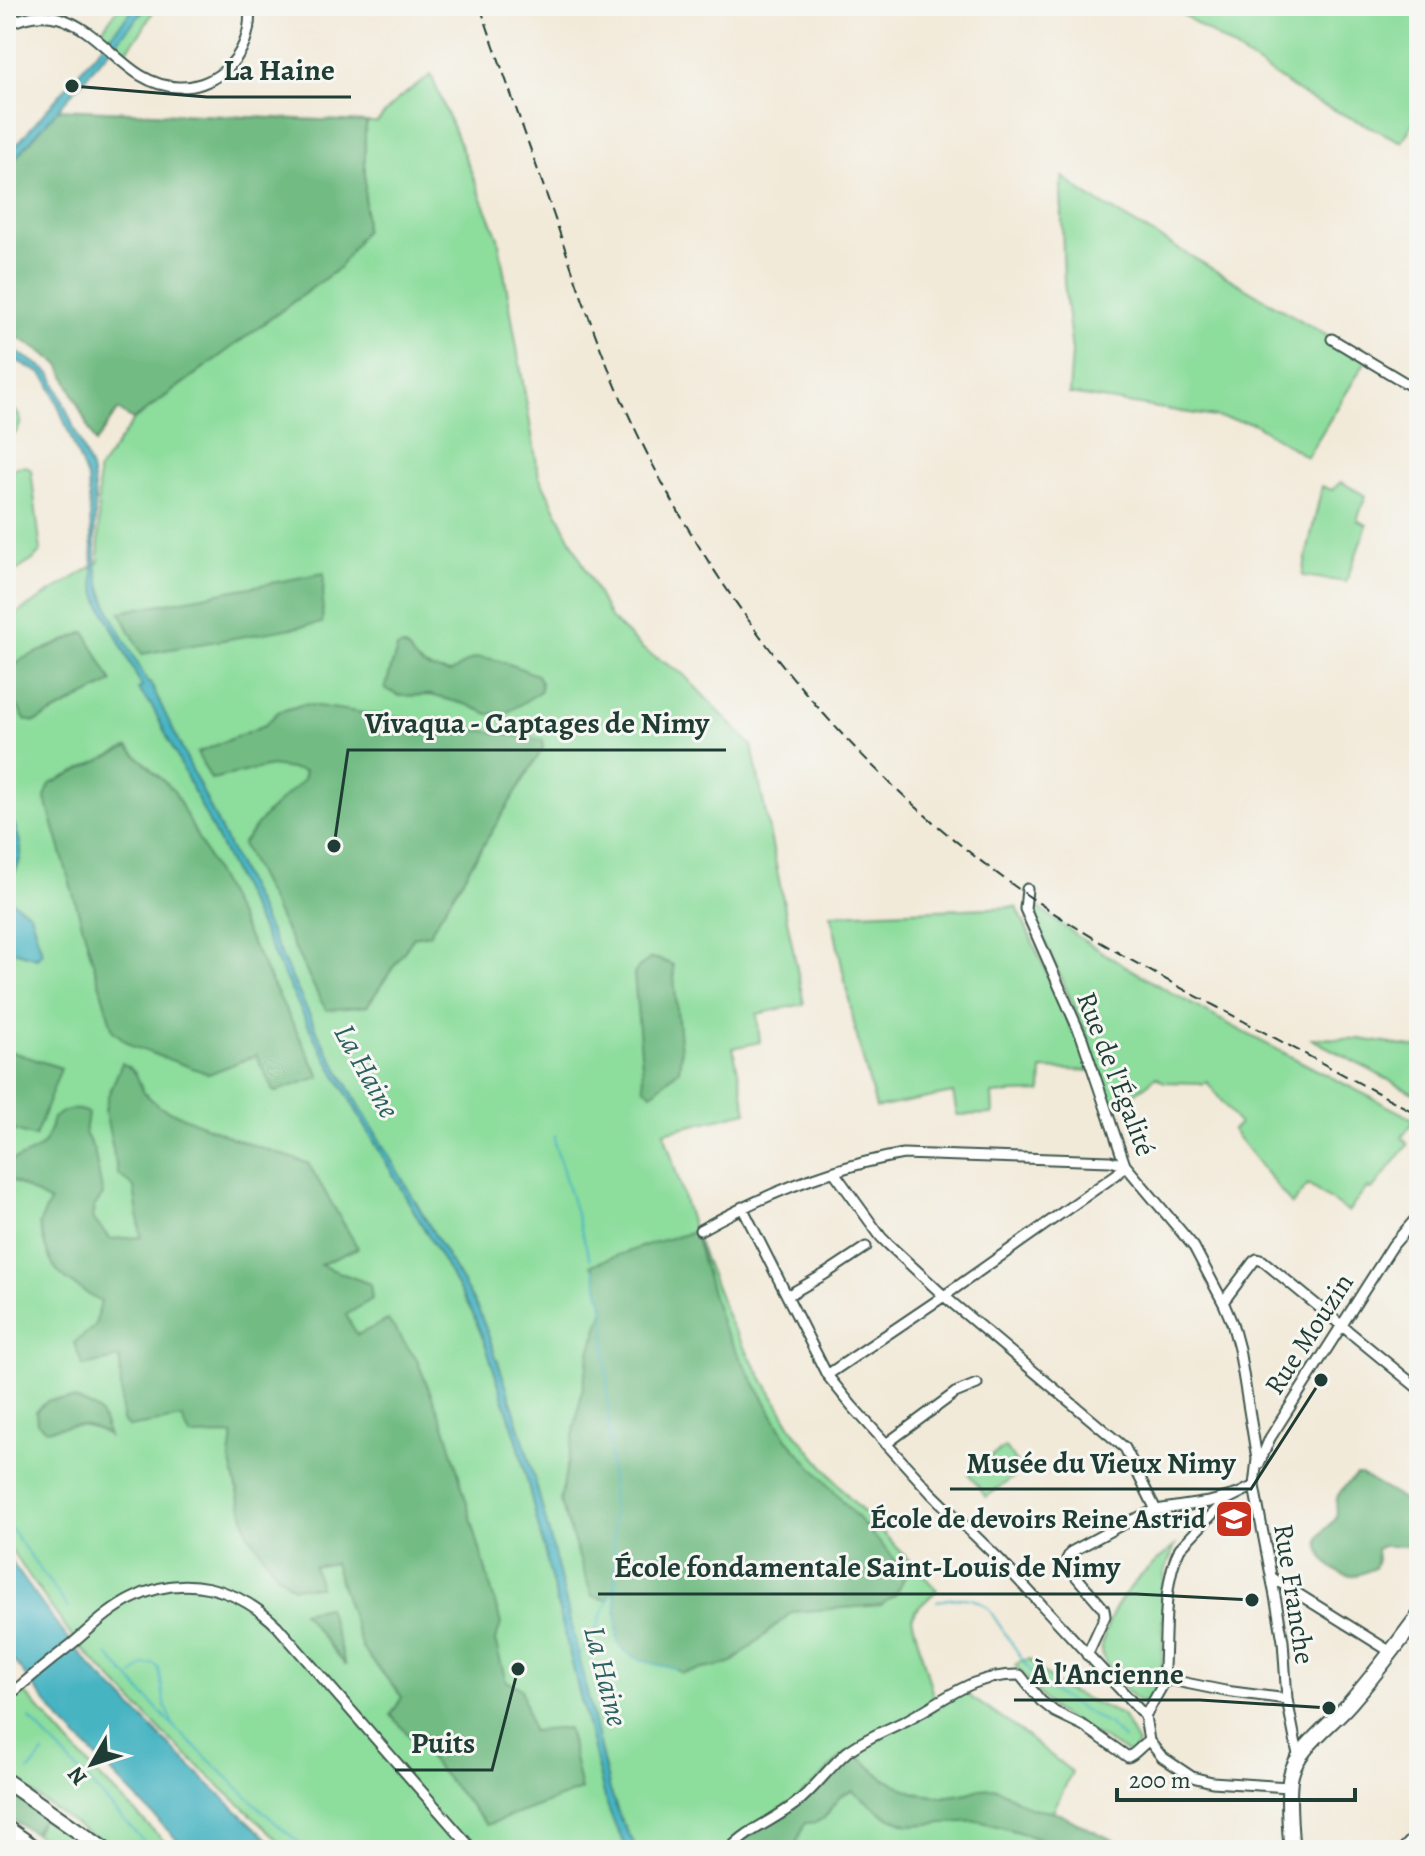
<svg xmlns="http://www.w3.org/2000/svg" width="1425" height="1856" viewBox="0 0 1425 1856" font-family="Alegreya,serif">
  <rect width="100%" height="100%" fill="#f6f6f2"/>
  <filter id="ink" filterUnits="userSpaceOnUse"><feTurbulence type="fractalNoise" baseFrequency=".0125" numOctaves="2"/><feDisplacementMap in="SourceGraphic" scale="16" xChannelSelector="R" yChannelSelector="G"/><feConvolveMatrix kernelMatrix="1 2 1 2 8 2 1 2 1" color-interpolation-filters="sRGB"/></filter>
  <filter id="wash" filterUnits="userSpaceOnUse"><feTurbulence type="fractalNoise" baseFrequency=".006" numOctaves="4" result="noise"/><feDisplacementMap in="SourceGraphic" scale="32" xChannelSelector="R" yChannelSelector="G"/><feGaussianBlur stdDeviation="1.8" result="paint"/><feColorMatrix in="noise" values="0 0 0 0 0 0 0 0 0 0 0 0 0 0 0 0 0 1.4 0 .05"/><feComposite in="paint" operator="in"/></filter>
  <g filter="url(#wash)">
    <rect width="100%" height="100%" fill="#f2ead9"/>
    <path fill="#8ddd9d" stroke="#568d68" stroke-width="2" d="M120 6H156L142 31 122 56 98 35Z
      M1170 6H1419V113L1402 142 1308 98Z
      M431 75 498 237 539 476 610 618 644 650 683 674 752 746 804 1004 757 1014 760 1042 733 1048 747 1112 664 1132 694 1232 731 1325 794 1431 849 1497 937 1590 915 1611 912 1618 935 1703 959 1689 1020 1731 1072 1772 1053 1811 1031 1808 981 1789C949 1801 916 1798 887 1780 876 1774 867 1764 857 1755L823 1777 730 1850H289L165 1735 75 1641 6 1543V620L99 562 98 471 134 420 338 268 367 122H377L398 99Z
      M1063 177 1088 196 1367 359 1307 457 1253 423 1069 394 1072 352 1064 282 1061 187Z
      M6 402C27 417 23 428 6 443Z
      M23 466 28 467 31 470 41 551 33 560 6 577V477L17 467Z
      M1341 482 1366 496 1357 520 1367 525 1346 582 1302 576 1322 486 1332 490Z
      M1032 903C1053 918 1074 935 1097 949 1199 1012 1308 1065 1415 1120L1402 1137 1408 1145 1372 1190 1367 1188 1348 1212 1308 1185 1292 1205 1232 1130 1239 1124 1207 1082 1202 1085 1200 1083 1164 1082 1156 1077 1113 1111 1088 1039 1029 906Z
      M1017 907 1072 1030 1079 1031 1093 1071 1042 1069 1041 1092 992 1094 993 1114 957 1115 953 1093 876 1108 856 1033 831 914Z
      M1310 1038 1359 1039 1419 1048V1073L1415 1094Z
      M1005 1447 1022 1471 986 1497 968 1473Z
      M1175 1546C1171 1556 1166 1566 1164 1576 1157 1606 1175 1688 1144 1703 1130 1698 1122 1686 1113 1673 1110 1668 1105 1663 1103 1657 1100 1649 1103 1641 1105 1633 1115 1596 1146 1569 1175 1546Z
      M1029 1659 1059 1687 1122 1715 1138 1744 1132 1755 1055 1712 1015 1665 1021 1661Z
      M23 1691 92 1769 173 1850H112L6 1775V1705Z
      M853 1790 886 1816 909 1825 979 1821 1022 1833 1068 1850H793L805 1823 824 1818 841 1795Z
      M44 1816 94 1850H60L34 1833Z"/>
    <path fill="#72bc84" stroke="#487c5c" stroke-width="2" d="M58 109 367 122 365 130V230L339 268 133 420 118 410 95 443 60 365 36 348 6 331V169Z
      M324 573 322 623 142 654 120 612Z
      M85 632 112 682 35 722 25 720 10 693 12 669 22 659Z
      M403 646C413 651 409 654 417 661 425 669 438 670 450 673 457 669 465 662 473 659 489 653 520 669 537 675L541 683V690L535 695 508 712 488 714 468 705 431 695 400 696 385 689 397 648Z
      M304 704 543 740V748L429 934 414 937 367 1006 327 1010 321 1001 242 844 267 813 303 780 305 771 271 766 211 779 197 753 265 725 278 712Z
      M128 747 174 791 320 1077 274 1092 256 1055 209 1074 132 1046 113 1031 45 797 50 784Z
      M651 958 661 960 673 965 681 1053 679 1070 652 1093 644 1087 634 974 639 967Z
      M6 1050 61 1068 35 1137 6 1128Z
      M122 1063 130 1068 136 1074 143 1092 160 1107 238 1140 308 1163 358 1248 320 1265 370 1284 372 1299 346 1315 357 1335 388 1320 417 1360 447 1433 501 1624 495 1641 506 1681 521 1688 532 1731 568 1728 581 1790 487 1825 391 1715 402 1697 362 1648 334 1563 314 1567 320 1587H293L278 1575 248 1533 230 1459 233 1435 190 1436 182 1418 129 1427 122 1421 120 1358 83 1366 74 1343 95 1326 101 1302C83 1290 61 1281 51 1261 45 1250 43 1236 39 1224L50 1202 6 1177V1163C37 1150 45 1153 53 1118 65 1109 73 1107 88 1113L85 1133 94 1150 103 1195 94 1207 92 1218 110 1239 141 1237 134 1187 118 1174 105 1111 108 1096Z
      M694 1232 722 1326 787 1439 907 1573 896 1594 881 1605 792 1612 730 1664 682 1673 676 1669C658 1664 628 1661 618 1642L615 1586 608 1600 592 1596 560 1501 590 1352 604 1309 594 1269 591 1265 652 1243Z
      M74 1399C99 1409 101 1410 108 1436 90 1421 68 1425 47 1430L37 1423 36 1411 49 1400Z
      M1356 1475H1361L1418 1508 1419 1528 1411 1542 1406 1546H1383L1376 1549 1377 1560 1374 1568C1367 1571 1359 1576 1351 1576 1335 1576 1313 1553 1320 1536 1324 1529 1333 1524 1336 1517 1338 1511 1335 1504 1337 1498 1339 1490 1350 1482 1356 1475Z
      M327 1607 346 1666 302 1612Z
      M845 1754 857 1755 886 1780 917 1794 943 1797 968 1793 981 1789 997 1788 1031 1808 1053 1811 1133 1850H1068L1022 1833 979 1821 909 1825 886 1816 853 1791C853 1791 841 1795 841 1796 826 1808 832 1823 805 1823L793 1850H730L785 1811Z
      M6 1781 44 1816 34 1833 6 1816Z"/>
    <path fill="#46b4c2" stroke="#32787b" stroke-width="2" d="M136 6H145L141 14 6 169V157Z
      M6 346 41 366 52 375 91 469C99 504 91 540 98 575 104 609 132 651 148 683L150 682 322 1041 479 1311C540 1465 571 1629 610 1790L621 1820 638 1850H628L616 1828 606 1802 517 1440 487 1349 473 1314 314 1037 153 708 138 689 142 687 100 603 94 585 88 481 49 383 42 374 6 355Z
      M6 804C11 816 23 842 21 855 19 870 7 882 7 898L30 913 42 952 37 958 6 949C6 934 9 920 6 906Z
      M6 1554C33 1592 60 1631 91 1666 100 1677 111 1686 121 1696 172 1750 225 1800 280 1850H187L60 1720 6 1651Z"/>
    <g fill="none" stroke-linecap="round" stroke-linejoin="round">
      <path stroke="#46b4c2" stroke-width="2" d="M555 1135V1145L590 1259
        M594 1269 604 1309 618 1642C628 1661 658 1664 676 1669
        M6 1522 68 1608
        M937 1601C956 1598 973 1594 988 1608L1035 1678 1049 1690 1108 1724 1124 1739
        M107 1654 171 1724
        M578 1657 596 1629 615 1584
        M133 1675 144 1665 154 1664 159 1669 165 1706 174 1727 280 1827 309 1850
        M30 1719 152 1850
        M29 1771 44 1753"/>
    </g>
  </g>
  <g filter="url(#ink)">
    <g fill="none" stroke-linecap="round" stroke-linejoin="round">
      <defs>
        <path id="street" d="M6 25C22 17 41 13 59 18 105 31 127 86 178 87 194 88 211 82 224 71 243 55 252 31 249 6
          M1332 339 1419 391
          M1027 889 1025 909 1082 1038 1125 1165 1194 1247 1224 1304 1232 1323 1239 1349 1257 1459 1254 1486 1278 1612 1283 1641 1287 1699 1297 1750 1300 1756
          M834 1172 881 1237 888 1244 944 1296 1125 1448 1156 1510
          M742 1207 827 1375 852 1406 931 1493 1000 1560 1145 1716 1149 1741 1162 1757 1192 1777 1212 1782 1289 1787
          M700 1230C763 1195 832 1167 903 1154L1110 1161 1125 1165
          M787 1296 825 1274 866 1247
          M1223 1302 1254 1261 1257 1259 1263 1261 1419 1389
          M827 1375 944 1296 1117 1174 1125 1165
          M886 1444 955 1393 977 1384
          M1259 1464 1270 1438 1393 1245 1419 1215
          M1271 1577 1391 1652
          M1087 1655 1105 1616 1104 1609 1069 1568 1067 1559 1071 1552 1119 1526 1156 1510 1209 1502 1238 1494
          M1166 1679 1225 1691 1287 1699
          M6 1698C28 1679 50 1661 73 1643 91 1628 109 1610 131 1599 183 1572 237 1587 277 1626L473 1850
          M1145 1716 1166 1679 1164 1667C1166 1629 1163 1581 1180 1548L1226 1500 1254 1486
          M729 1850C748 1829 773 1821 795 1804 815 1789 828 1768 847 1752 865 1738 887 1730 907 1720 947 1699 971 1674 1020 1675L1041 1701 1055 1712 1084 1726 1128 1757C1136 1754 1141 1745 1149 1741
          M1402 1850 1419 1832"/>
        <path id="secondary" d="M6 1781 105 1850"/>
        <path id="primary" d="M1292 1850C1290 1833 1287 1790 1291 1775 1297 1748 1332 1724 1350 1703 1374 1675 1397 1645 1419 1615"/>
        <path id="highway" d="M6 1829 36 1850"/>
      </defs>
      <use href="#street" stroke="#3f574d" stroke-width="13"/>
      <use href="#secondary" stroke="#3f574d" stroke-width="18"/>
      <use href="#primary" stroke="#3f574d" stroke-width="18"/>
      <use href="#highway" stroke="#3f574d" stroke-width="20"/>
      <use href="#street" stroke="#fff" stroke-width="9"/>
      <use href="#secondary" stroke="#fff" stroke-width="14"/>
      <use href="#primary" stroke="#fff" stroke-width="14"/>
      <use href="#highway" stroke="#fff" stroke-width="16"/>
      <path stroke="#1f3d34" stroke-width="2" stroke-dasharray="12 6" stroke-linecap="butt" d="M480 6C505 78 531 150 556 222 577 284 598 347 625 407 712 601 853 774 1027 895 1088 937 1152 973 1217 1007 1284 1043 1352 1079 1419 1115"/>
    </g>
  </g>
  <defs>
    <symbol id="school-square" viewBox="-11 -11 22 22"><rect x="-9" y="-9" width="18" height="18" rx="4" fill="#c8321e" stroke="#f6f6f2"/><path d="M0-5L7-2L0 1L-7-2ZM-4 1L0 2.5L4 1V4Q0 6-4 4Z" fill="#fff"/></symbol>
  </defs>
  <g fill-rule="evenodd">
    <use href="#school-square" x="1212" y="1497" width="44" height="44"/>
  </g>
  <g text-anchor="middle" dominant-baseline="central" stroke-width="6" stroke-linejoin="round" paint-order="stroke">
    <g font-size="28" fill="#1f3d34" stroke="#f6f6f2">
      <text transform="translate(1116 1074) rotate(69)">Rue de l'Égalité</text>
      <text transform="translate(1309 1334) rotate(-57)">Rue Mouzin</text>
      <text transform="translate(1294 1594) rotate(81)">Rue Franche</text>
    </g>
    <g font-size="28" font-weight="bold" fill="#1f3d34" stroke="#f6f6f2" text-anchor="end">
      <text x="1206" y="1519">École de devoirs Reine Astrid</text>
    </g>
    <g font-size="30" font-style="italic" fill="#2b615f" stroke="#f6f6f2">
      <text transform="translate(367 1071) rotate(61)">La Haine</text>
      <text transform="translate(606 1676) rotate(76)">La Haine</text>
    </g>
  </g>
  <path fill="none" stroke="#1f3d34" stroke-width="3" d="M72 86L207 97H351M334 846L348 750H726M1321 1380L1251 1489H950M1252 1600L1136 1594H598M1329 1708L1200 1700H1014M518 1669L492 1770H395"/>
  <g fill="#1f3d34" stroke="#f6f6f2" stroke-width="3">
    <circle cx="72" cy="86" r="8"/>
    <circle cx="334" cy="846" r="8"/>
    <circle cx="1321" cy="1380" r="8"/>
    <circle cx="1252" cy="1600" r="8"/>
    <circle cx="1329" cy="1708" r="8"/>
    <circle cx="518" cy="1669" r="8"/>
  </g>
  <g font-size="30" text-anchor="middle" font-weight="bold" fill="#1f3d34" stroke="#f6f6f2" stroke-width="6" stroke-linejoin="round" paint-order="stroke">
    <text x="279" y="80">La Haine</text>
    <text x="537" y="733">Vivaqua - Captages de Nimy</text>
    <text x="1101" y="1473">Musée du Vieux Nimy</text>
    <text x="867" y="1577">École fondamentale Saint-Louis de Nimy</text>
    <text x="1107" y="1684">À l'Ancienne</text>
    <text x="443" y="1753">Puits</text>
  </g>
  <rect width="1425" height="1856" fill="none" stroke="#f6f6f2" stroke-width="32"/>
  <g transform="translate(92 1764) rotate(231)" stroke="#f6f6f2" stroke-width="6" paint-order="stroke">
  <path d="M0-6L14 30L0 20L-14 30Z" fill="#1f3d34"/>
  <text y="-12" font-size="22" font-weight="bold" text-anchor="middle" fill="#1f3d34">N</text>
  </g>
  <path d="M1117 1788v12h238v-12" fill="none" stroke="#1f3d34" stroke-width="4"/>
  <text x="1129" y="1788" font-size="24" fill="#1f3d34" stroke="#f6f6f2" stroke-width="6" paint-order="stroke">200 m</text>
</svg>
